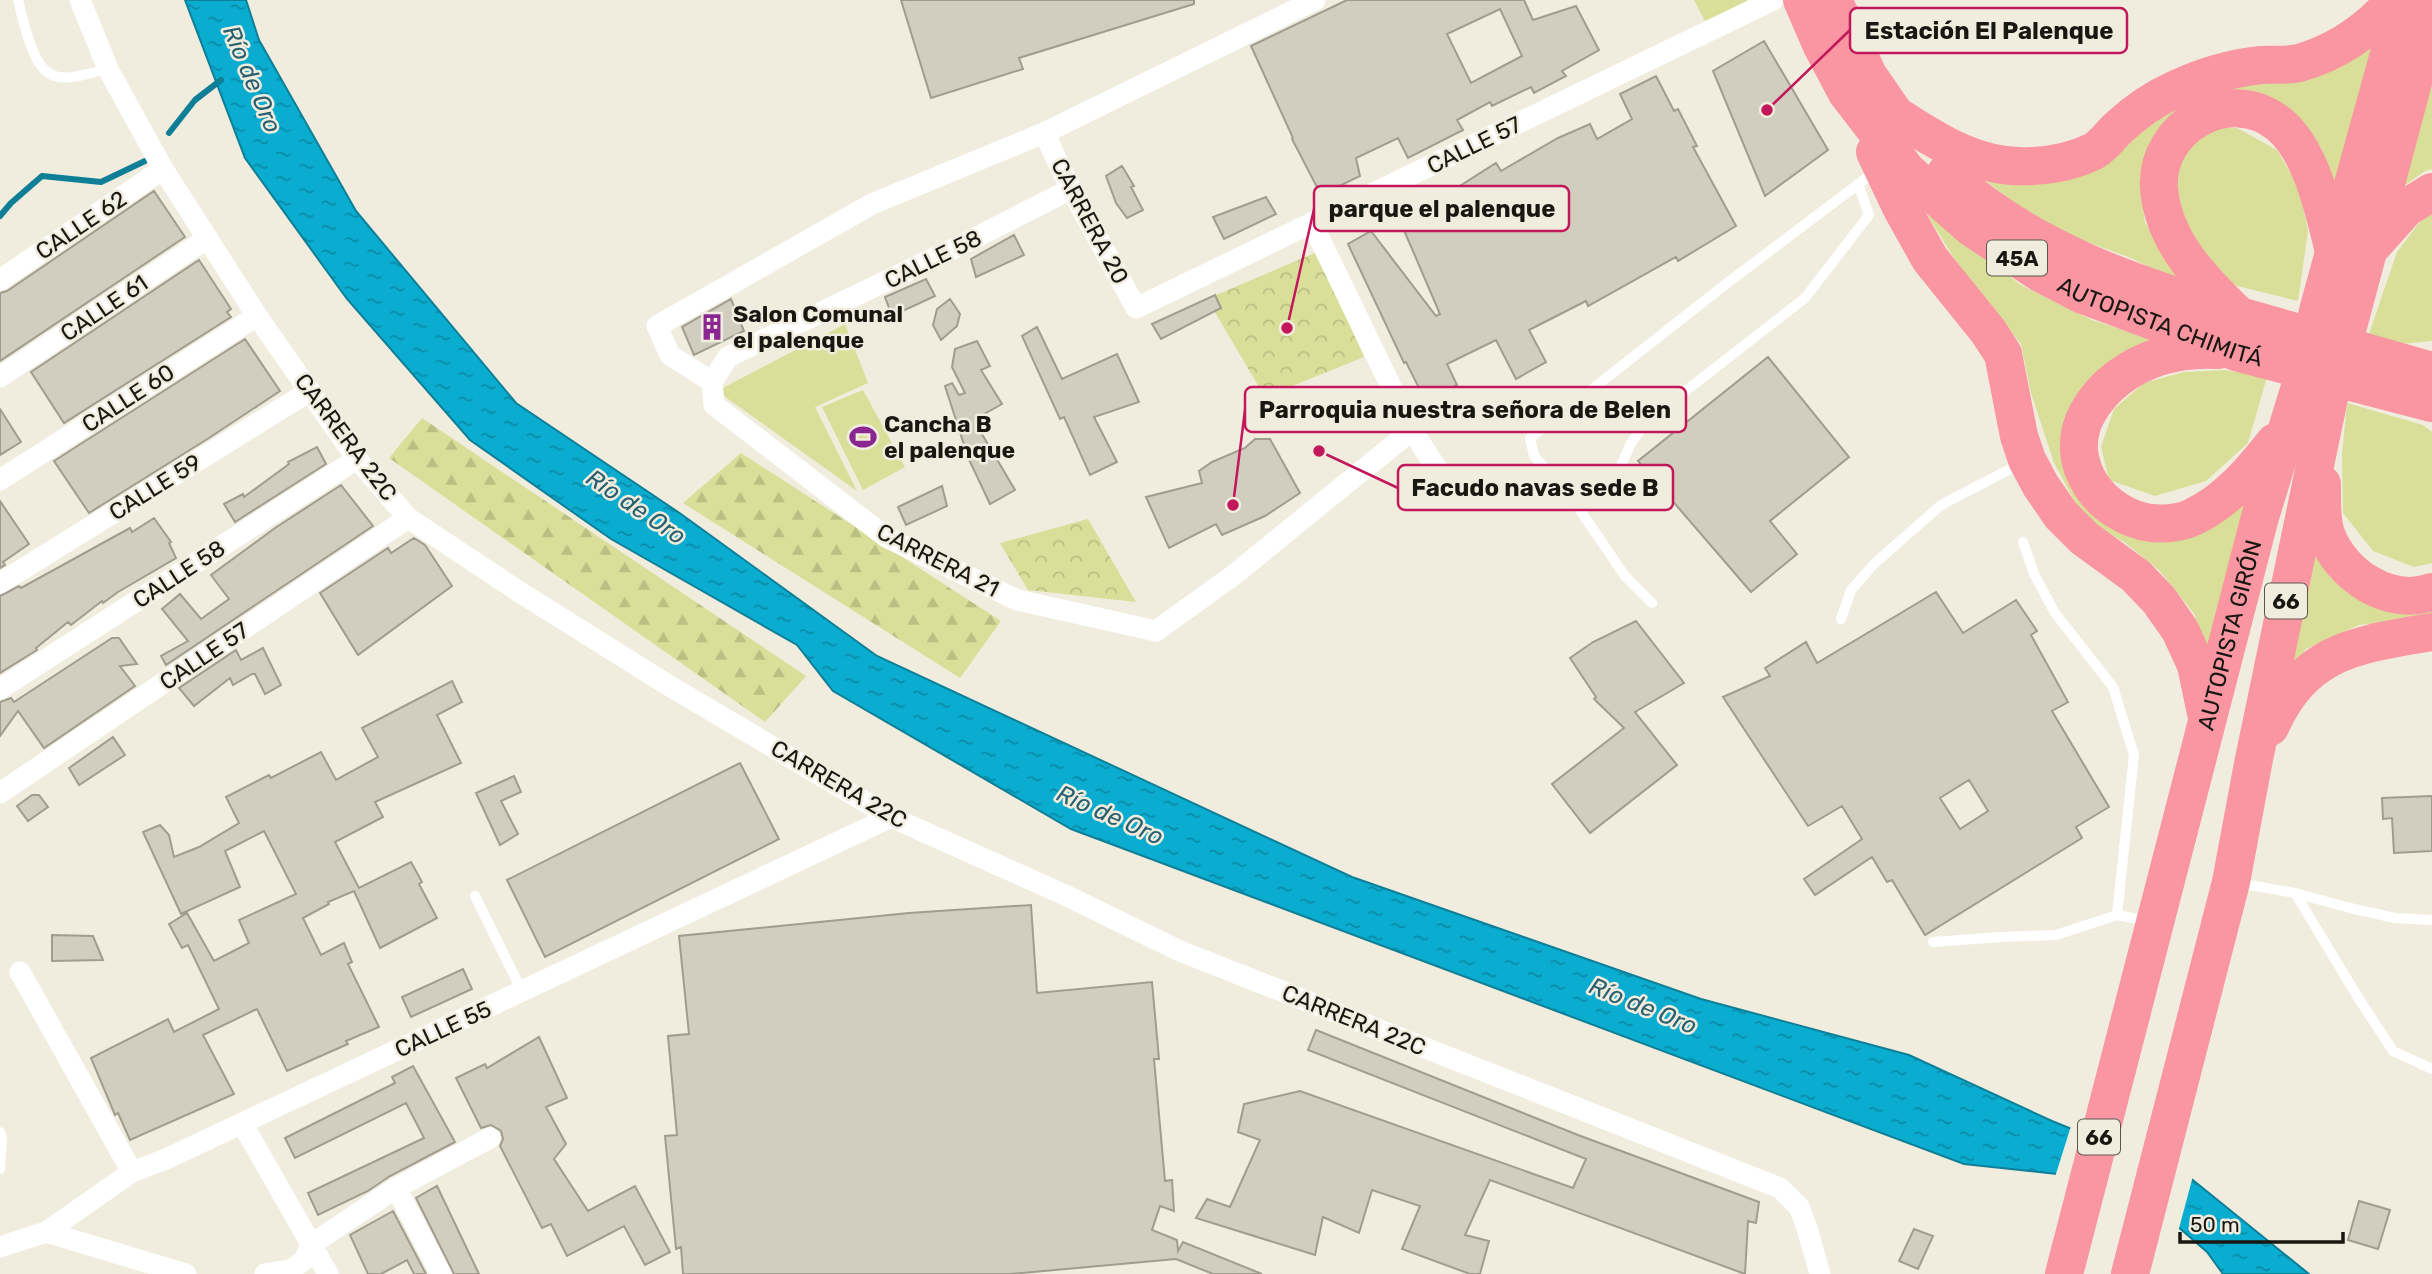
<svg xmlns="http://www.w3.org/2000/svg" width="2432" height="1274" viewBox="0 0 2432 1274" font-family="Rubik,sans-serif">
  <defs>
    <pattern id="forest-firs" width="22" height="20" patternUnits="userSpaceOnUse" patternTransform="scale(1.75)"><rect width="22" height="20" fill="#d9df98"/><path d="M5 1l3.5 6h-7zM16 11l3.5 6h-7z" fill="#babf82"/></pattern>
    <pattern id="park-crowns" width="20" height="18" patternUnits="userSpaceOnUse" patternTransform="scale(1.75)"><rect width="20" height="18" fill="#d9df98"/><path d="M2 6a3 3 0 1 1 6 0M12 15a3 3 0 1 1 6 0" fill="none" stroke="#babf82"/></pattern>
    <pattern id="water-ripples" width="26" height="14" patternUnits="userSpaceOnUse" patternTransform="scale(1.75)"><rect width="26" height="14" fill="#0aacd0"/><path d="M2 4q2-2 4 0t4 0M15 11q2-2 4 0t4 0" fill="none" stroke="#0a8ba7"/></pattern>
  </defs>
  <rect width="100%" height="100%" fill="#f1edde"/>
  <path fill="#d9df98" d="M1694 0H1747L1748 2 1705 21Z
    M2377 44 2332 191 2322 149 2286 109 2255 97 2140 182 2145 223 2192 288 2131 258 2066 234 2016 204 1969 168 2124 145 2194 94Z
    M2432 62V169L2425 171 2398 190Z
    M2216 128H2237L2277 150 2299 188 2308 231 2298 301 2229 284 2200 257 2182 212 2174 165 2195 139Z
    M2432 210V341L2401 344 2369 334 2397 252 2428 211Z
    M1926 213 2021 285 2092 320 2163 343 2079 392 2122 528 2246 503 2205 664 2195 615 2159 570 2124 542 2098 527 2075 502 2054 463 2031 393 2021 344 1959 266Z
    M845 324 868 383 815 407 857 491 717 391Z
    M2225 370 2267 377 2248 443 2206 481 2155 496 2109 480 2101 447 2114 409 2144 383 2184 372Z
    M863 390 905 467 863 490 822 407Z
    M2347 403 2423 425 2432 432V563L2414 567 2373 551 2343 513 2342 455Z
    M2307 551 2327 562 2432 603V615L2406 620 2359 625 2306 649 2285 675Z"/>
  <path fill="url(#forest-firs)" d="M422 418 806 676 765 722 389 458Z
    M741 453 1001 621 960 678 683 503Z"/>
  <path fill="url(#park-crowns)" d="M1317 252 1364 357 1265 397 1207 299Z
    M1088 519 1136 602 1028 590 1000 543Z"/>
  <path fill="url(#water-ripples)" stroke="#0e7f97" stroke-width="2" d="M185 0H246L259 40 356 211 516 403 681 514 877 656 1352 877 1701 999 1909 1055 2052 1121 2188 1176 2309 1274H2223L2207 1252 2162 1213 2075 1176 1964 1164 1071 829 833 691 797 645 611 539 470 440 347 299 245 158Z"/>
  <path fill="#f1edde" d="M2071 1126 2193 1176 2178 1232 2160 1216 2074 1179 2055 1177Z"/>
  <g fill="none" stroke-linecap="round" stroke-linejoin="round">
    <path stroke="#0e7f97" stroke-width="6" d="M169 133 195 100 221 80
      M0 216 11 203 42 176 101 182 145 161"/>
  </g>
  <path fill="#d1cdbf" stroke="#a09d8f" stroke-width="2" fill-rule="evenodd" d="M901 0H1194V4L1019 58 1023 69 931 98Z
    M1347 0H1524L1533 20 1576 6 1599 50 1562 71 1566 76 1534 93 1531 87 1492 106 1490 102 1457 120 1463 130 1408 158 1398 138 1356 158 1360 176 1321 195 1292 139 1293 138 1251 46ZM1500 9 1522 56 1471 83 1447 34Z
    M1764 41 1828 150 1765 196 1713 71Z
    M1656 76 1674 111 1678 109 1697 146 1693 147 1736 226 1678 261 1676 257 1588 306 1586 301 1529 330 1546 362 1516 379 1496 340 1447 364 1457 385 1425 400 1406 362 1404 363 1348 244 1371 231 1436 316 1440 314 1400 221 1418 208 1419 212 1496 163 1501 171 1558 138 1590 124 1597 139 1632 119 1620 94Z
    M1122 166 1134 186 1131 187 1143 210 1127 218 1116 203 1106 176Z
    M154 191 185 237 0 361V293L7 291Z
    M1266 197 1276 214 1224 239 1213 217Z
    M1014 235 1024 255 976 277 971 259Z
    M199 260 231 309 227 312 231 317 64 423 31 372Z
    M926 279 935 296 892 316 885 297Z
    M1215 295 1221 308 1161 339 1152 324Z
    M731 299 744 331 694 355 682 327Z
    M950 299 960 314 957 326 941 340 933 325 937 309Z
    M1037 327 1062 379 1117 354 1139 402 1094 417 1117 462 1090 475 1064 417 1060 419 1022 336Z
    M245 339 280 391 209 438 89 513 54 461Z
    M977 341 990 366 981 370 1002 404 979 417 981 422 976 424 1015 490 990 504 964 449 965 448 945 386 952 383 959 395 965 393 952 367 955 349Z
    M1768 357 1849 457 1770 521 1797 554 1751 592 1638 461Z
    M0 409 21 442 0 455Z
    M1255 439H1270L1300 493 1265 516 1222 535 1216 524 1169 548 1146 497 1202 483 1199 471 1212 462 1245 448Z
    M317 447 326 464 235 522 224 504 243 494 244 497 289 464 288 462Z
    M341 485 373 526 166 665 161 656 188 641 162 609 180 594 201 619 229 599 211 575 275 528Z
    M942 486 947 506 906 525 898 507Z
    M0 501 29 544 3 562 5 565 0 568Z
    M154 518 171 542 169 543 176 558 118 592 103 603 102 601 71 625 68 622 36 648 37 650 0 673V596L19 586 21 588 130 528 132 532Z
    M414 538 425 545 452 586 358 655 320 593 388 548 391 553Z
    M1936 592 1963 633 2016 600 2037 631 2031 635 2068 702 2052 711 2109 807 2076 827 2082 838 1925 935 1892 880 1887 882 1872 857 1815 895 1804 879 1862 839 1842 806 1808 826 1723 697 1770 676 1765 668 1806 642 1817 663ZM1969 780 1988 811 1960 829 1940 798Z
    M1636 621 1684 683 1635 712 1677 765 1590 833 1552 784 1624 728 1594 699 1596 697 1570 658 1593 642Z
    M112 638H119L137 664 120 666 135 686 44 748 18 711 0 736V702L11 698 14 702Z
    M263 648 281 685 265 694 255 674H252L233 685 230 678 194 706 179 688 236 650 241 660Z
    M452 681 462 702 437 715 461 763 375 802 383 817 335 842 359 888 411 862 422 882 419 884 437 918 380 948 354 891 328 902 329 904 303 918 321 955 344 943 352 962 348 964 379 1027 346 1041 348 1044 287 1071 257 1009 203 1035 234 1094 130 1140 118 1113 115 1115 91 1058 168 1019 174 1032 219 1009 188 945 182 948 169 924 187 913 214 961 249 943 239 920 296 894 264 831 225 851 240 887 181 914 143 832 160 825 169 835 174 857 199 847 239 823 226 797 269 775 271 778 321 752 336 780 378 757 362 728Z
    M113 737 125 755 79 785 69 768Z
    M740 763 779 839 545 957 507 880Z
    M514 776 521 792 501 801 518 834 500 845 476 793Z
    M32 795H39L48 807 28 821 17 806Z
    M2432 796V851L2394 853 2392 818 2383 819 2382 798Z
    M1031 905 1037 993 1152 982 1159 1059H1154L1165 1181 1172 1180 1174 1211 1160 1206 1152 1230 1177 1240 1178 1251 1183 1242 1262 1274H1213L1176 1259 1011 1274H683L681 1247 676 1249 665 1136 677 1135 668 1036 689 1034 679 936 909 913Z
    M52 935 93 936 103 960 52 961Z
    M463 969 472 989 411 1017 402 997Z
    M1316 1030 1578 1135 1759 1202 1756 1223 1748 1221 1745 1274 1490 1180 1465 1235 1489 1241 1480 1274H1470L1402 1249 1420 1206 1372 1190 1359 1233 1323 1217 1315 1255 1196 1218 1207 1199 1230 1207 1260 1140 1238 1132 1244 1104 1300 1091 1573 1188 1586 1159 1308 1050Z
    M539 1037 567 1098 546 1107 566 1144 554 1159 588 1211 635 1186 670 1252 645 1265 624 1226 567 1256 551 1224 542 1228 500 1146 503 1139 501 1131 491 1125 481 1128 456 1078 485 1064 487 1068Z
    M413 1066 455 1142 390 1176 368 1191 318 1215 308 1193 424 1138 406 1103 295 1158 285 1138 395 1083 392 1077Z
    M437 1186 479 1274H454L416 1198Z
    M2359 1201 2390 1210 2378 1249 2348 1240Z
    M393 1211 426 1274H414L407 1260 381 1274H368L350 1235Z
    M1914 1229 1933 1236 1918 1269 1899 1261Z"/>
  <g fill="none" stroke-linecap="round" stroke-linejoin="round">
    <path stroke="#fff" stroke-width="10" d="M18 0C23 19 32 67 52 75 68 82 92 72 108 69
      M1633 488 1620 468 1631 443 1647 421 1805 298 1869 215 1858 184
      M2023 542 2034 574 2055 613 2113 687 2134 755 2117 915 2147 921
      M1652 603 1625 576 1571 497 1534 456 1530 438 1726 284 1877 170
      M1841 619 1851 590 1874 564 1941 505 2022 463
      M2237 883 2295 893 2350 908 2395 918 2432 920
      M2295 893 2359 999 2393 1051 2432 1069
      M475 896 522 991
      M1933 942 2001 937 2056 935 2117 915
      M0 1132 2 1137 0 1169"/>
    <path stroke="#fff" stroke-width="21" d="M80 0 108 69 163 169 257 316 357 459 408 518 518 591 668 685 891 817 1065 895 1180 951 1780 1188 1799 1207 1807 1228 1820 1274
      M1044 133 1071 189 1136 308 1773 0
      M1071 189 957 247 728 357 712 382 714 405 886 537 1017 600 1156 631 1235 574 1412 430
      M1312 223 1412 430 1441 475
      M0 280 163 169
      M0 377 208 238
      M712 382 670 355 657 326 872 204 1044 133 1315 0
      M0 480 257 316
      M0 583 310 391
      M0 689 357 459
      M0 793 408 518
      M20 972 132 1172
      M242 1123 328 1274
      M396 1188 441 1274
      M46 1232 186 1274
      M0 1247 46 1232 132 1172 166 1159 891 817
      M265 1274 291 1270 304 1260 312 1244 396 1188 490 1138"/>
    <g stroke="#f996a1" stroke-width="38">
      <path id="s1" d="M1802 0 1821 44 1847 93 1907 171 1972 228 2040 273 2083 295 2236 352 2432 403"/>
      <path d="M1833 0 1868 75 1903 126"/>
      <path d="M1891 112C1934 140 1978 170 2032 166 2053 165 2076 160 2094 151 2103 146 2110 136 2117 129 2134 113 2154 99 2174 90 2202 77 2231 68 2261 65 2273 64 2287 66 2299 63 2338 52 2369 30 2395 0"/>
      <path d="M1875 152 1902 209 1930 259 1988 331 2003 354 2019 436 2027 460 2041 486 2061 515 2084 538 2136 576 2159 600 2180 630 2196 665 2206 713"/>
      <path d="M1946 173C2027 248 2132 284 2236 315 2301 334 2367 352 2432 371"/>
      <path d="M2372 246 2406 208 2432 192"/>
      <path d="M2236 313C2201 279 2163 241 2159 188 2155 126 2230 84 2279 124 2312 151 2324 212 2334 251"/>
      <path d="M2218 350C2182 348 2147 356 2118 378 2105 388 2095 399 2087 414 2061 463 2101 516 2151 523 2164 524 2181 523 2193 517 2227 501 2252 471 2275 442"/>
      <path d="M2322 484C2322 500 2321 519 2326 534 2341 575 2389 607 2432 592"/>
      <path d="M2270 727C2305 649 2357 645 2432 632"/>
      <path id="s2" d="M2064 1274 2260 517 2299 390 2319 307 2404 0"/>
      <path d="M2130 1274 2231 882 2253 764 2329 398 2432 11"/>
    </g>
  </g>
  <defs>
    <symbol id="building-bare" viewBox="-9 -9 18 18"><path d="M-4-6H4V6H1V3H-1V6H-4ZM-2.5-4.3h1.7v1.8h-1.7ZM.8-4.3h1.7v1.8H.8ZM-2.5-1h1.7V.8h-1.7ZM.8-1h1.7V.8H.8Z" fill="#89268f" stroke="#f1edde" stroke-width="2.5" paint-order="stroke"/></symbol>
    <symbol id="stadium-bare" viewBox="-9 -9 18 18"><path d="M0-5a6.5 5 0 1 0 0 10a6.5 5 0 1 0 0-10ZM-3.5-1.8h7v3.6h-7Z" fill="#89268f" stroke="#f1edde" stroke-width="2.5" paint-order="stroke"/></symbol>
  </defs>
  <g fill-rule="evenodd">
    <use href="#building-bare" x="693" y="308" width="38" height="38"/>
    <use href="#stadium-bare" x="844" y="418" width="38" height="38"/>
  </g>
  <g text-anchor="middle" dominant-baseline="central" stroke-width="5" stroke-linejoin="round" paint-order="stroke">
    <g fill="#f1edde" stroke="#5a574f" stroke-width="2">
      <rect x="1987" y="240.5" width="60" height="35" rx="5"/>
      <rect x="2265" y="583.5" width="42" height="35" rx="5"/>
      <rect x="2078" y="1119.5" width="42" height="35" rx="5"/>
    </g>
    <g font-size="21" font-weight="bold" fill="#191712">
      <text x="2017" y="258">45A</text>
      <text x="2286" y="601">66</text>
      <text x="2099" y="1137">66</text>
    </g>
    <g font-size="23" fill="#191712" stroke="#f1edde">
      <text transform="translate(1474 145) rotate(-26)">CALLE 57</text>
      <text transform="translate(1090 221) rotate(62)">CARRERA 20</text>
      <text transform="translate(81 225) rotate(-34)">CALLE 62</text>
      <text transform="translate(933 259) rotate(-26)">CALLE 58</text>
      <text transform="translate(104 308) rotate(-34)">CALLE 61</text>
      <text stroke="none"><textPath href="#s1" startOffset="500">AUTOPISTA CHIMITÁ</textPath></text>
      <text transform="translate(128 398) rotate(-33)">CALLE 60</text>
      <text transform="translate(346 437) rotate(53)">CARRERA 22C</text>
      <text transform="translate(155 487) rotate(-32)">CALLE 59</text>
      <text transform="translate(938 560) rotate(27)">CARRERA 21</text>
      <text transform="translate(179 574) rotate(-33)">CALLE 58</text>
      <text stroke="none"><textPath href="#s2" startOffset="660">AUTOPISTA GIRÓN</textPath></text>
      <text transform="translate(204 656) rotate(-34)">CALLE 57</text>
      <text transform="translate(839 784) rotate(30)">CARRERA 22C</text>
      <text transform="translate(1354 1020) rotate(22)">CARRERA 22C</text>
      <text transform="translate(443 1029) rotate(-25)">CALLE 55</text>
    </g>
    <g font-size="23" font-weight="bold" fill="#191712" stroke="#f1edde" text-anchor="start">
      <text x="733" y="314">Salon Comunal<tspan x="733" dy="26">el palenque</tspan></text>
      <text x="884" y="424">Cancha B<tspan x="884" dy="26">el palenque</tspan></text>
    </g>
    <g font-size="24" font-style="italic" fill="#2a5f6f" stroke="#f1edde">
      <text transform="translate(252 79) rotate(67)">Río de Oro</text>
      <text transform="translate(636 507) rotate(34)">Río de Oro</text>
      <text transform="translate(1110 815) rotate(24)">Río de Oro</text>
      <text transform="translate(1643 1006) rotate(22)">Río de Oro</text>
    </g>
  </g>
  <path fill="none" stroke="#c2185b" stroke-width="2.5" d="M1767 110L1850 30M1287 328L1314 209M1233 505L1245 410M1319 451L1398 488"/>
  <g fill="#c2185b" stroke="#f1edde" stroke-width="2.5">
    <circle cx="1767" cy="110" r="7"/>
    <circle cx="1287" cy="328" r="7"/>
    <circle cx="1233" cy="505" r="7"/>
    <circle cx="1319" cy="451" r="7"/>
  </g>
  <g fill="#f1edde" stroke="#c2185b" stroke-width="2.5">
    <rect x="1850" y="8" width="277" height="45" rx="7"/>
    <rect x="1314" y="186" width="255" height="45" rx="7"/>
    <rect x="1245" y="387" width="441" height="45" rx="7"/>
    <rect x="1398" y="465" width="275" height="45" rx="7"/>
  </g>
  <g font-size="24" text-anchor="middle" font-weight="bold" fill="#191712">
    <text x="1989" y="39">Estación El Palenque</text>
    <text x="1442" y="217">parque el palenque</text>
    <text x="1465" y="418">Parroquia nuestra señora de Belen</text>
    <text x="1535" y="496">Facudo navas sede B</text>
  </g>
  <path d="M2180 1232v10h163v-10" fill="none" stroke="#191712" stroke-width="3.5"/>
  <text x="2190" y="1232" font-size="21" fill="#191712" stroke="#f1edde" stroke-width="5" paint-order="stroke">50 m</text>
</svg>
